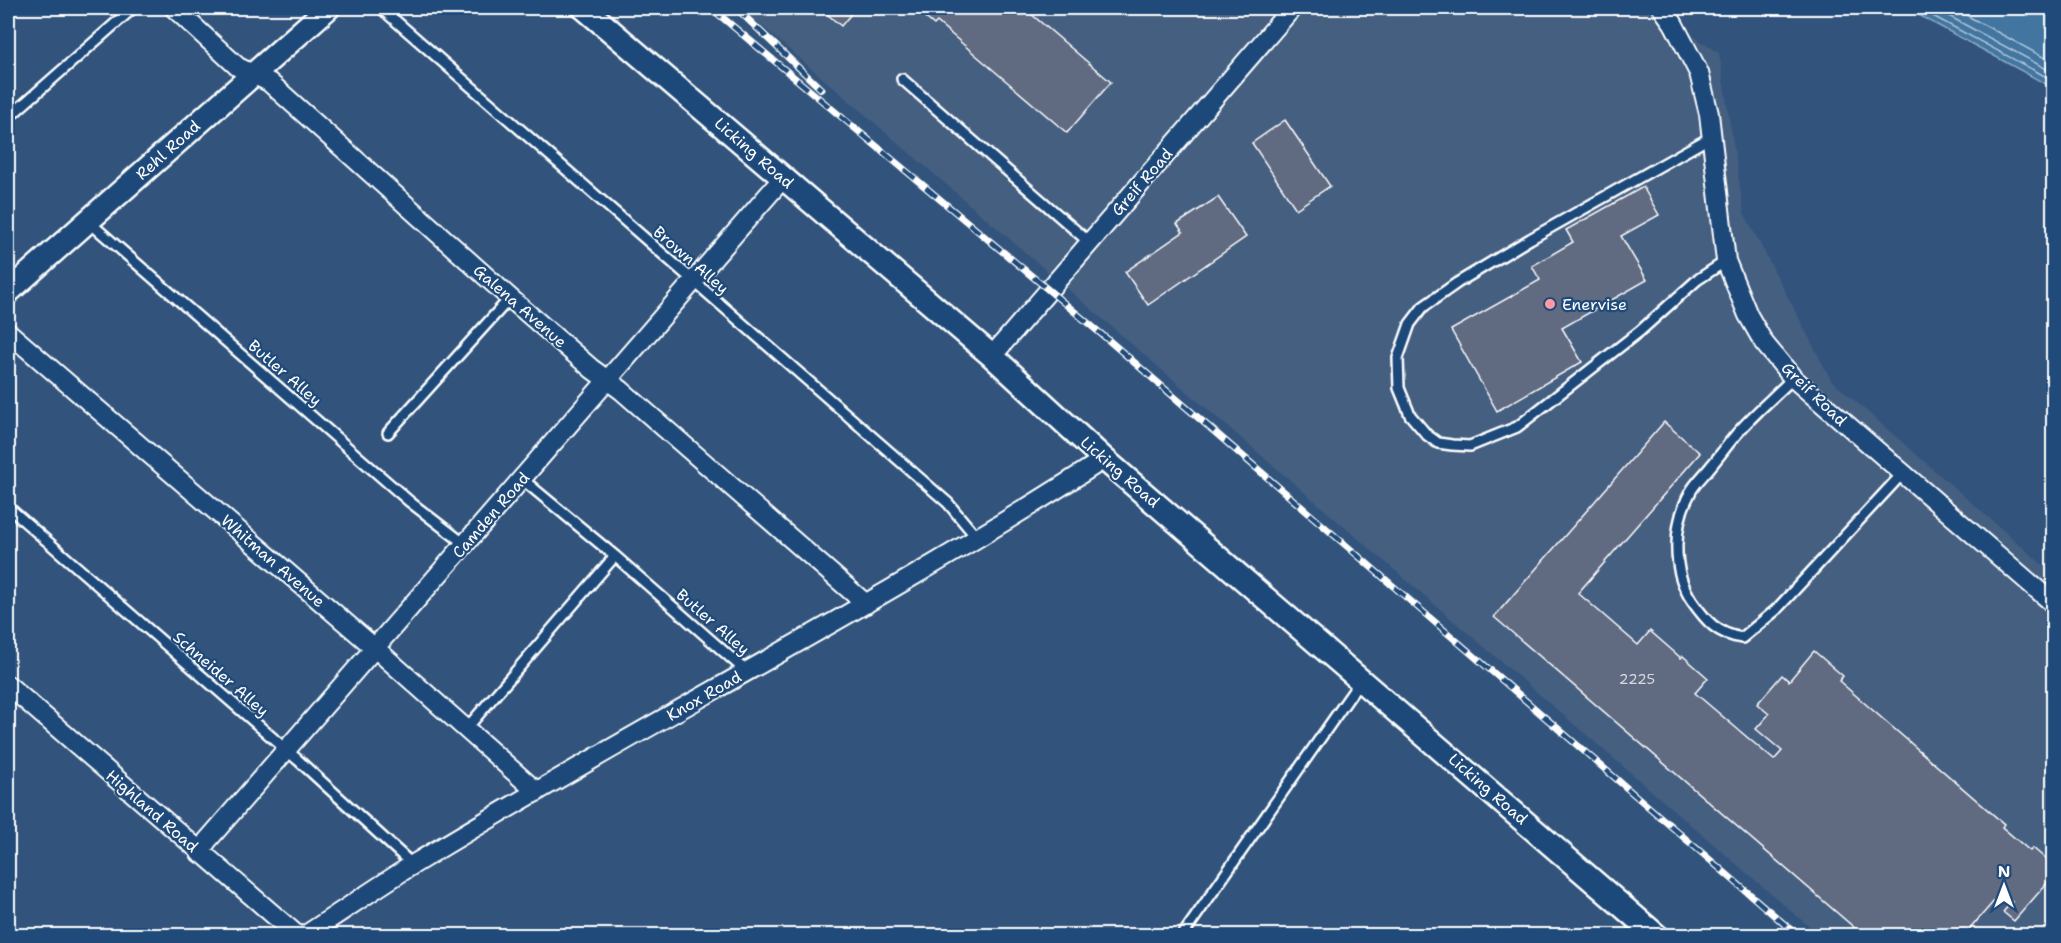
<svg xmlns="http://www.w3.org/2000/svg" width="2061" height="943" viewBox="0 0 2061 943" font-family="'Shantell Sans',sans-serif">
  <rect width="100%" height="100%" fill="#32547c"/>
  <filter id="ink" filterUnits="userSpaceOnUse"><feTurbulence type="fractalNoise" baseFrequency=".0167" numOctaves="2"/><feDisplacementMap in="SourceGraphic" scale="12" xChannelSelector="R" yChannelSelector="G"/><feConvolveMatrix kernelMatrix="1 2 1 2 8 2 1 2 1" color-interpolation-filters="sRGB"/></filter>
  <g filter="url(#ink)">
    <path fill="#445e81" d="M741 8H1651L1719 53 1744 213 1831 380 2053 574V935H1819Z"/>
    <path fill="#42749f" stroke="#8eacc5" stroke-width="1.5" d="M1906 8H2053V88Z"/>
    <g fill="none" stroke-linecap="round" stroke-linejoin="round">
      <path stroke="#b3c7d9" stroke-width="1.5" d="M1918 8 2054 81
        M1934 8 2054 73
        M1953 8 2054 63"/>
    </g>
    <path fill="#606a81" stroke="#fff" stroke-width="1.5" d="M820 8H856L841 26Z
      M914 8H1024L1111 82 1067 133 937 22 934 25Z
      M1285 120 1330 186 1296 209 1252 143Z
      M1643 187 1659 215 1621 236 1647 280 1562 328 1582 362 1497 411 1451 330 1540 280 1532 266 1573 242 1566 230Z
      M1218 197 1246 237 1148 305 1125 272 1183 232 1177 224Z
      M1664 422 1700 453 1578 593 1638 645 1650 631 1681 658 1683 656 1708 678 1695 693 1774 760 1782 751 1756 729 1769 714 1757 704 1782 675 1789 681 1814 651 1843 676 1839 681 2004 824 2002 827 2030 851 2033 848 2047 860 2051 855 2054 857V875L2014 921 2003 912 2012 902 2001 893 1969 930 1975 936H1864L1494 617Z"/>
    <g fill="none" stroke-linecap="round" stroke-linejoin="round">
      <defs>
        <path id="service" d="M381 8 948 503 978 539
          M902 79 1090 243
          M8 118 133 8
          M1711 137 1530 239 1457 283 1423 307 1410 324 1398 358 1399 388 1410 415 1427 435 1438 443 1452 445 1470 446 1517 427 1640 331 1697 280 1726 261
          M88 221 410 502 466 545
          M1793 378C1776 395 1756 412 1740 430 1730 441 1721 454 1711 466 1705 474 1696 482 1691 491 1673 523 1671 570 1692 601 1706 621 1717 634 1742 638L1776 610 1902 474
          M388 433 510 298
          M522 479 615 556 747 672
          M8 507 298 760 413 865
          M466 729 615 556
          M1182 936 1361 680"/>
        <path id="minor" d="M174 8 238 67 269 82 510 298 592 369 621 390 866 604
          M1662 8 1673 23 1699 73 1709 114 1726 261 1748 315 1764 343 1793 378 2054 604
          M8 332 376 649 537 792
          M992 356 1292 8
          M8 685 298 936
          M200 853 207 841 783 178
          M304 936C341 912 377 887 414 864 642 725 880 604 1104 459"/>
        <path id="tertiary" d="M584 8 992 356 1104 459 1657 936
          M8 292 328 8"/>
      </defs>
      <use href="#service" stroke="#fff" stroke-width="14"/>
      <use href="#minor" stroke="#fff" stroke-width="22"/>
      <use href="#tertiary" stroke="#fff" stroke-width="27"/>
      <use href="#service" stroke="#1f4a7a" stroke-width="9"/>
      <use href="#minor" stroke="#1f4a7a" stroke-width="18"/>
      <use href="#tertiary" stroke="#1f4a7a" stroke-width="22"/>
      <defs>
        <path id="rail" d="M711 8 1106 338 1798 936
          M736 8 821 89"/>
      </defs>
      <use href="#rail" stroke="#fff" stroke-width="7"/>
      <use href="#rail" stroke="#1f4a7a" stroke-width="4.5" stroke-dasharray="14" stroke-linecap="butt"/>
    </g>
  </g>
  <circle fill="#ff9aa2" stroke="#1f4a7a" stroke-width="2" cx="1550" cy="304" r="6"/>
  <g text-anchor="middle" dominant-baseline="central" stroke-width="4.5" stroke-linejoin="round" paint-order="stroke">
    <g font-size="14" fill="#d7dae0">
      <text x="1637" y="679">2225</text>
    </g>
    <g font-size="16" fill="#fff" stroke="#1f4a7a">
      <text transform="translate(168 150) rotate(-42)">Rehl Road</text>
      <text transform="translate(754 153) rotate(41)">Licking Road</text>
      <text transform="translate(1142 182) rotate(-49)">Greif Road</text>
      <text transform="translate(691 260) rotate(41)">Brown Alley</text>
      <text transform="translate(520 306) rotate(41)">Galena Avenue</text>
      <text transform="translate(285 373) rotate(41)">Butler Alley</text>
      <text transform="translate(1814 394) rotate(44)">Greif Road</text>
      <text transform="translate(1120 472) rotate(41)">Licking Road</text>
      <text transform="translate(491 515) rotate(-49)">Camden Road</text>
      <text transform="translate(273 561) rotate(41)">Whitman Avenue</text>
      <text transform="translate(713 622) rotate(41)">Butler Alley</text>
      <text transform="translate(221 674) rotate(41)">Schneider Alley</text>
      <text transform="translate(704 696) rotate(-30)">Knox Road</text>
      <text transform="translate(1488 789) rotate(41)">Licking Road</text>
      <text transform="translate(152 811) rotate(41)">Highland Road</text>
    </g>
    <g font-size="16" fill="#fff" stroke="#1f4a7a" text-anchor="start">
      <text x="1562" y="304">Enervise</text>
    </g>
  </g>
  <rect width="2061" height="943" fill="none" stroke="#1f4a7a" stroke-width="30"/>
  <rect x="15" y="15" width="2031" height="913" fill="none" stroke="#fff" stroke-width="2" filter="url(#ink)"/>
  <g transform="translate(2004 886)" stroke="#1f4a7a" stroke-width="4.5" paint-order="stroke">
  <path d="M0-4.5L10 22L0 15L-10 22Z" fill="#ffffff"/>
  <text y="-9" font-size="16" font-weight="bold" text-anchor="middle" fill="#ffffff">N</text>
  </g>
</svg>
